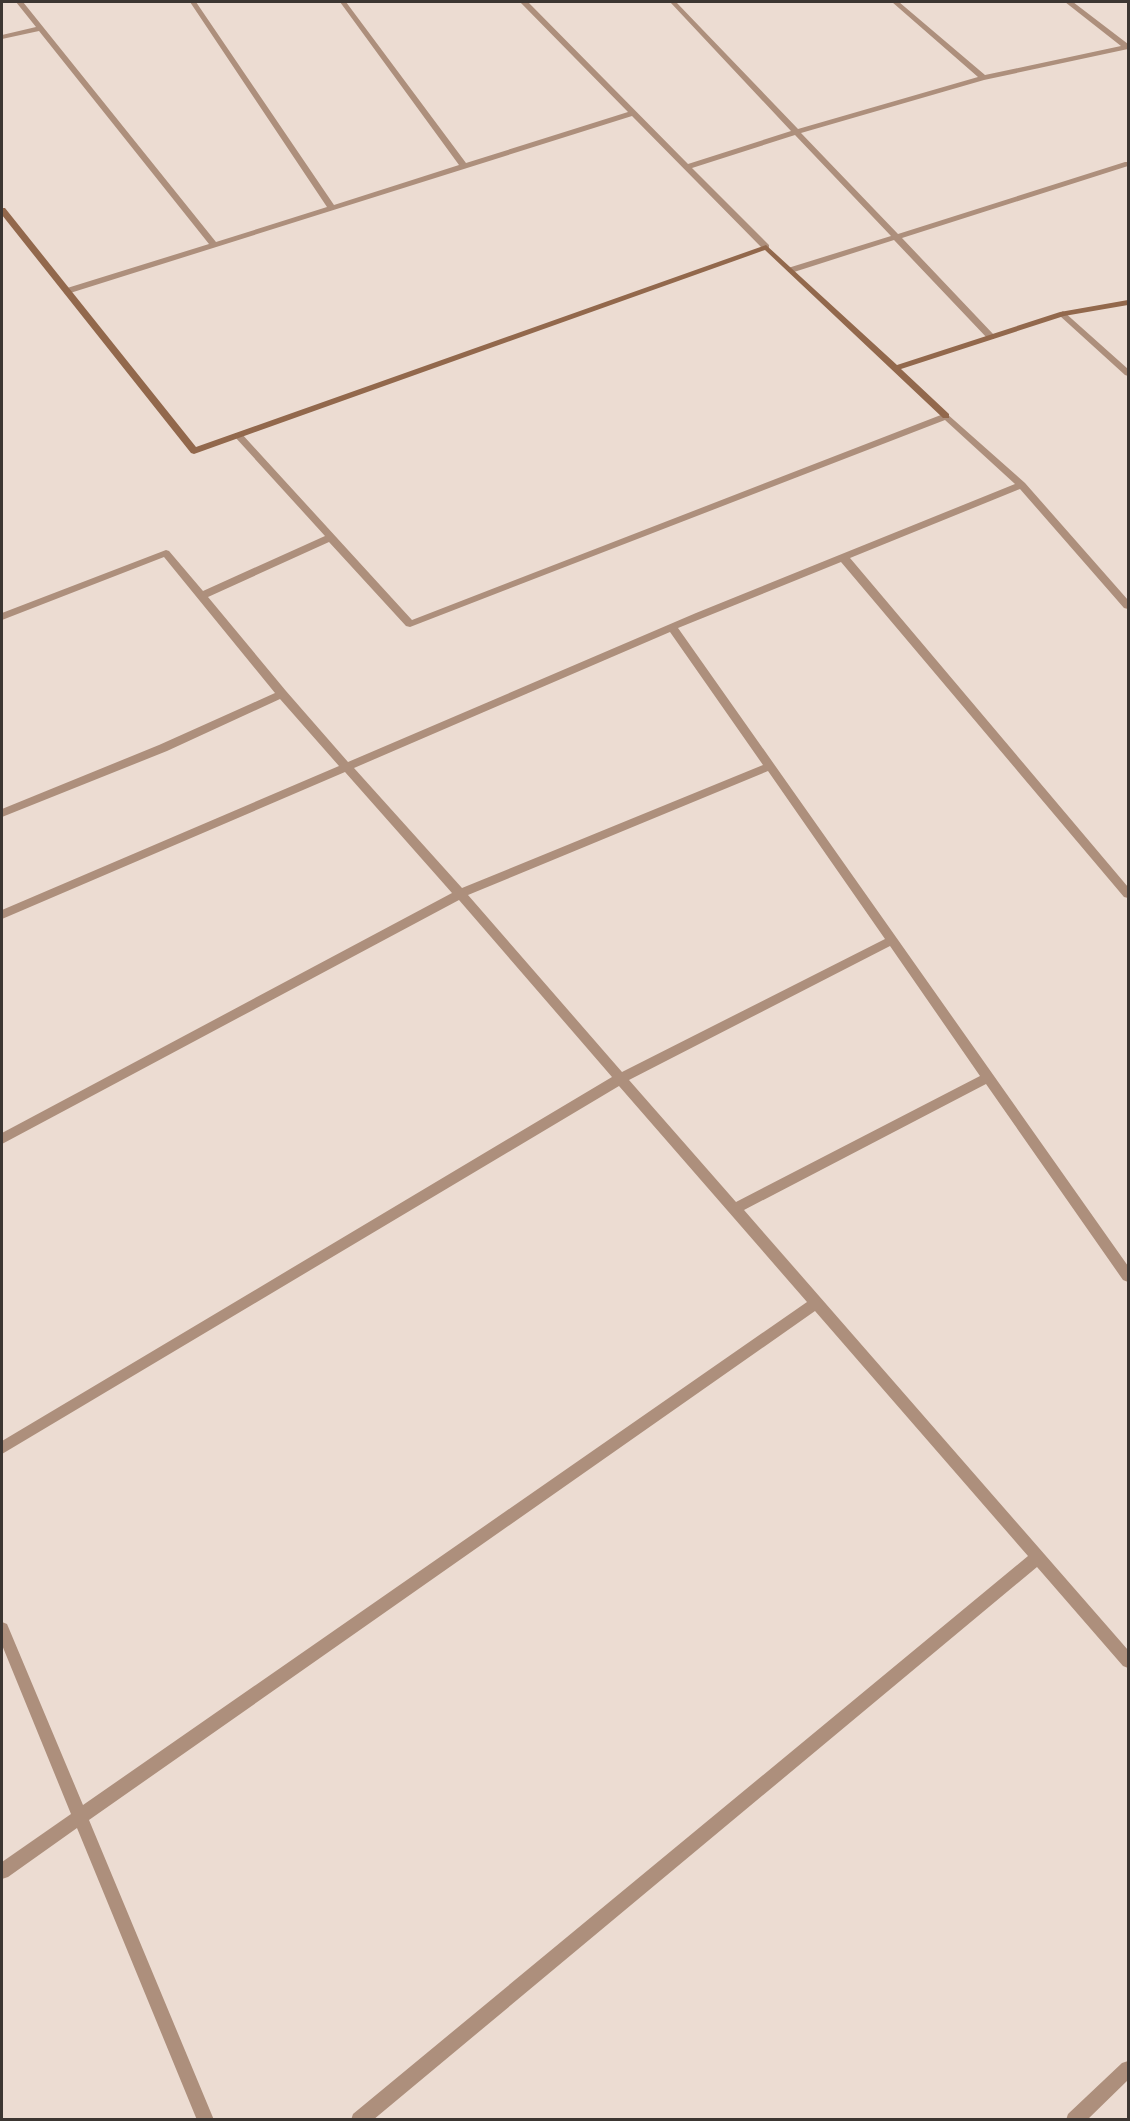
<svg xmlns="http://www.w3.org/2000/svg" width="1130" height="2121" viewBox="0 0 1130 2121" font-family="'Noto Sans',sans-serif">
  <rect width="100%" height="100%" fill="#ecdcd2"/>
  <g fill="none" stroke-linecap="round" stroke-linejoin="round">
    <path fill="#ad8f7c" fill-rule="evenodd" d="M16 2H23L216 242 327 207 190 2H196L334 205 459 165 340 2H346L466 163 628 112 520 2H528L688 164 791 131 670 2H676L798 129 978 77 892 2H899L985 75 1121 46 1065 2H1073L1128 44V49L984 80 801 133 898 234 1125 162H1128V166L902 238 994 335V339H988L894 240 794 272H788V268L891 236 795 135 692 168 769 245V249H763L632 116 67 294 64 293V289L209 244 39 31 2 39V35L36 27Z
      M1063 311 1128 369V376L1125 375 1060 316 1059 314Z
      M946 413 1025 483 1128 600V609L1124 608 1020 489 850 558 1128 887V898L1124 897 841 562 678 628 1128 1266V1282L1123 1280 986 1084 744 1210 1128 1650V1668L1123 1666 1037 1567 373 2120H351L353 2114 1028 1556 815 1311 89 1820 214 2120H197L77 1828 8 1877 2 1879V1862L71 1814 2 1645V1622L7 1624 83 1805 807 1302 619 1086 2 1454V1441L612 1077 459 900 2 1144V1133L452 893 345 772 2 919V910L339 766 280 699 167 751 2 817V809L159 745 275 693 164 557 2 620V613L166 550 169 551 203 591 325 536 235 437V433H241L412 620ZM945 420 1015 484 696 613 348 762 286 691 208 597 329 542 406 626 410 627ZM670 632 763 765 462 888 354 768ZM768 771 885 939 622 1072 468 895ZM890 946 980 1076 736 1202 629 1080Z
      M1128 2061V2080L1087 2120H1066L1068 2114 1122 2063Z"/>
    <path fill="#92684c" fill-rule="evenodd" d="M2 208H5L196 447 766 245 897 365 1060 312 1128 300V305L1064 316 901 369 949 414V418H943L765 250 194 454 191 453 2 215Z"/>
  </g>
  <rect width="1130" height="2121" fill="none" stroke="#3c3632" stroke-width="6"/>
</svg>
